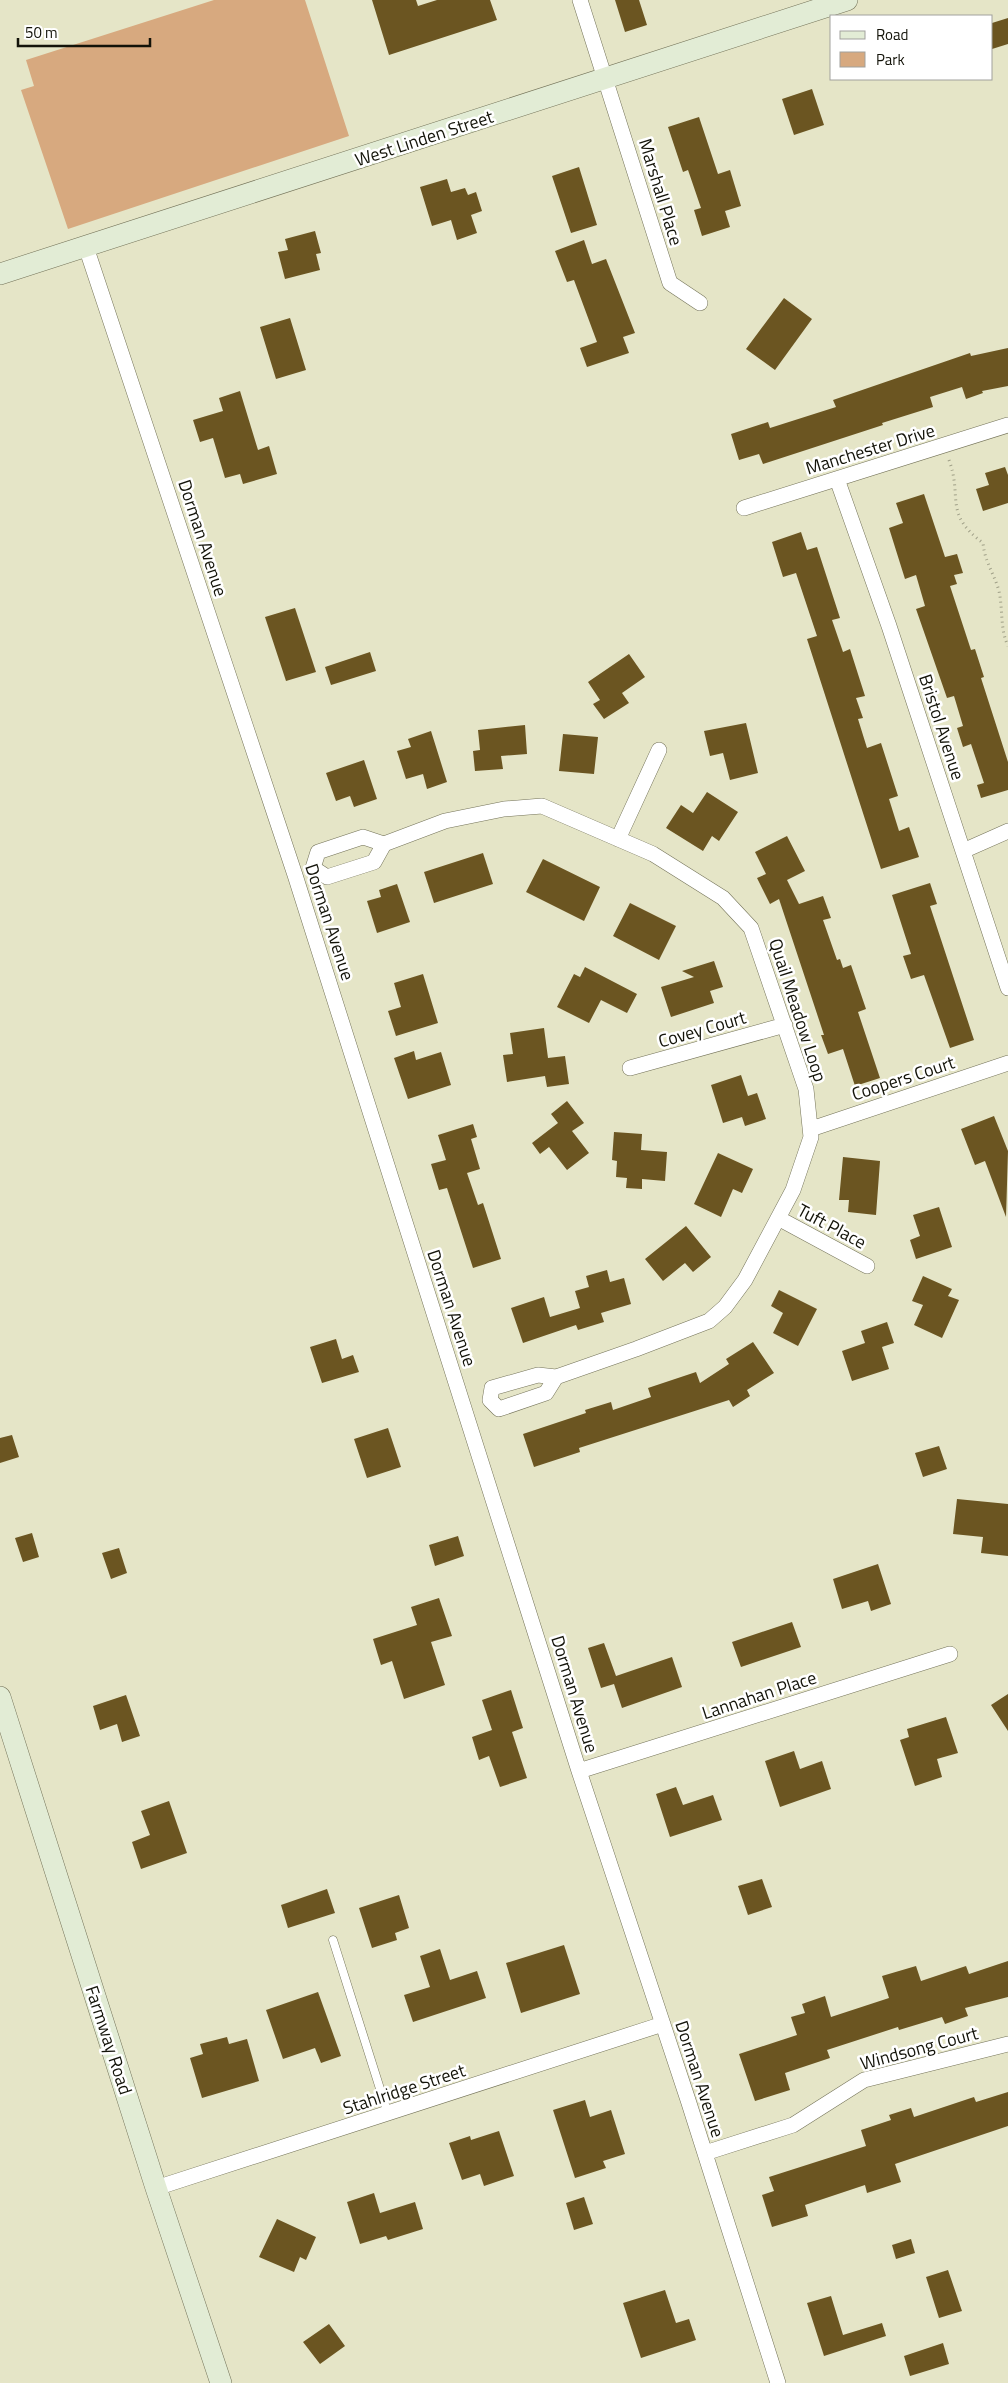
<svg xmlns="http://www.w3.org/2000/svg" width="1008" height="2383" viewBox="0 0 1008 2383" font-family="'Titillium Web',sans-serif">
  <rect width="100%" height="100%" fill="#e5e5c7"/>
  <path fill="#d7a97f" d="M214 0H305L349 136 68 229 21 90 34 86 26 60Z"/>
  <path fill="#6b5521" d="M372 0H416L418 6 437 0H490L497 20 389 55Z
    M615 0H639L647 25 625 32Z
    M1008 18V44L992 49V23Z
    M812 89 824 125 794 135 782 99Z
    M699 117 718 174 730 170 741 206 725 211 730 227 702 236 694 210 701 208 688 170 683 172 668 127Z
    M579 167 597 225 571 233 552 176Z
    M447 179 451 192 465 188 468 195 476 192 482 211 471 215 477 233 457 240 451 220 432 226 420 187Z
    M315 231 321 253 316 254 320 270 285 279 278 252 288 250 285 239Z
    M584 240 592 264 606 259 635 333 623 337 629 353 587 367 580 348 597 342 574 280 567 282 555 251Z
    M784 298 812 319 775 370 746 349Z
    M290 318 306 370 276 379 260 327Z
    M1008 348V386L982 391 983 393 966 399 962 387 930 397 933 407 882 423 883 425 763 464 759 454 739 460 731 434 768 422 770 428 836 407 833 400 970 353 971 356Z
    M240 391 258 450 269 446 277 474 243 484 240 474 225 478 213 438 200 442 193 420 223 411 219 398Z
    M1005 467 1008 475V503L983 511 976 489 989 485 985 473Z
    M924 494 945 557 957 554 963 573 954 575 957 584 950 586 971 650 975 649 984 677 981 678 1008 762V790L981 798 977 785 984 783 971 744 963 747 957 728 963 726 954 696 947 698 916 609 925 606 916 575 905 579 889 528 903 523 896 503Z
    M801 532 807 550 817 547 840 618 832 620 843 652 850 649 865 696 856 698 863 718 858 719 867 748 881 743 898 796 889 799 899 831 909 827 919 857 881 869 807 639 817 636 796 573 783 577 772 542Z
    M295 608 316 672 286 681 265 617Z
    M370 652 376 671 331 685 325 667Z
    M629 654 645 677 622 693 629 703 604 719 593 704 600 700 588 682Z
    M746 723 758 773 730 780 723 753 710 756 704 731Z
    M525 725 527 754 501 756 503 769 475 771 473 751 480 750 478 730Z
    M431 731 447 782 427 789 423 774 406 779 397 751 411 747 408 739Z
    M563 734 598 737 594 774 559 771Z
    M364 760 377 799 354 807 350 796 336 801 326 773Z
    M707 792 738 812 719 841 712 836 703 851 666 828 681 805 693 813Z
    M787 836 805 871 787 880 799 904 823 896 831 918 823 920 837 960 840 959 843 968 851 965 866 1009 858 1012 880 1078 855 1086 843 1049 828 1054 821 1035H824L779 899 770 904 757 878 766 874 755 852Z
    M483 853 493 884 434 903 424 872Z
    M543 859 600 887 584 921 526 892Z
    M930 883 937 904 930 906 974 1040 950 1048 924 975 911 979 903 956 911 954 892 895Z
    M397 884 410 922 377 933 367 901 381 897 379 890Z
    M630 903 676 926 659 960 613 936Z
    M714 961 723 987 710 991 714 1003 671 1017 661 987 694 977 682 971Z
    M585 967 637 994 627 1013 601 1000 589 1023 557 1007 574 974 580 977Z
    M423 974 438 1023 396 1036 388 1011 401 1007 394 983Z
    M544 1028 548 1058 565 1056 569 1084 547 1087 545 1076 507 1082 503 1055 513 1054 510 1033Z
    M414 1051 416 1060 441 1052 451 1085 408 1099 394 1058Z
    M741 1075 748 1096 757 1093 766 1119 745 1126 742 1117 723 1123 711 1085Z
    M567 1101 584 1123 572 1131 589 1153 567 1170 549 1147 540 1154 532 1143 558 1123 551 1114Z
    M994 1116 1008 1151 1006 1217 985 1161 975 1165 961 1129Z
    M473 1124 477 1137 471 1139 480 1169 467 1173 478 1205 483 1203 501 1259 473 1268 447 1188 439 1190 431 1164 446 1160 438 1135Z
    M614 1132 642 1134 641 1150 667 1152 665 1181 642 1179V1189L626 1188 627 1178 616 1177 617 1161 612 1160Z
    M718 1153 753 1169 742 1193 733 1189 721 1217 694 1204Z
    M843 1157 880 1161 876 1215 848 1212 849 1200H839Z
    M939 1207 952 1247 916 1259 910 1240 920 1236 913 1215Z
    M686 1226 711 1257 693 1272 685 1263 663 1281 645 1259Z
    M607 1270 610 1282 624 1278 631 1304 601 1313 604 1322 578 1330 576 1325 523 1343 511 1308 544 1297 550 1317 580 1308 575 1291 589 1287 586 1276Z
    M923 1276 952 1289 948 1296 959 1300 942 1338 914 1325 923 1305 912 1301Z
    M779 1290 817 1309 798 1346 773 1333 783 1313 771 1306Z
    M887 1322 894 1343 882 1347 889 1369 852 1381 842 1351 865 1343 861 1331Z
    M336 1339 342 1359 353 1355 359 1372 322 1383 310 1347Z
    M753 1342 774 1373 747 1390 750 1396 733 1407 729 1400 579 1448 580 1452 534 1467 523 1434 586 1413 585 1410 611 1402 613 1410 651 1397 648 1388 696 1372 700 1383 729 1364 726 1359Z
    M388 1428 401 1467 367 1478 354 1439Z
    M12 1435 19 1457 0 1463V1438Z
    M939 1446 947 1469 923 1477 915 1453Z
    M957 1499 1008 1504V1556L981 1553 983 1537 953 1534Z
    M32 1533 39 1557 23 1562 15 1538Z
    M458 1536 464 1556 435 1566 429 1545Z
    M119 1548 127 1573 111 1579 102 1553Z
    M878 1564 891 1604 871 1611 868 1601 842 1609 833 1579Z
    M439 1598 452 1636 431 1642 445 1685 404 1699 392 1661 381 1665 373 1639 417 1625 411 1607Z
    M792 1622 801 1647 741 1667 732 1642Z
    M604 1643 616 1676 672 1657 682 1687 622 1708 614 1684 601 1688 588 1648Z
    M511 1690 523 1728 512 1732 527 1778 500 1787 489 1756 479 1760 472 1737 492 1730 482 1700Z
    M1008 1694V1731L991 1705Z
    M126 1695 140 1736 122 1742 117 1724 100 1730 93 1706Z
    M946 1717 958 1753 937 1759 942 1777 915 1786 900 1740 909 1737 907 1729Z
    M794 1751 800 1769 822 1761 831 1789 780 1807 765 1761Z
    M676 1787 683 1805 713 1795 722 1820 670 1837 656 1794Z
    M169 1801 187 1853 141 1869 132 1842 150 1835 141 1811Z
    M762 1879 772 1907 748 1915 738 1886Z
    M327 1889 335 1913 288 1928 281 1905Z
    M399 1895 409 1928 395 1933 397 1940 372 1948 359 1908Z
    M564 1945 580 1994 521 2013 506 1963Z
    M440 1949 450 1980 477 1971 486 1998 413 2022 404 1995 430 1987 420 1956Z
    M1008 1961V1997L965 2008 968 2016 945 2024 942 2017 899 2030 898 2027 827 2050 830 2058 785 2073 790 2090 755 2101 739 2054 797 2035 791 2017 805 2013 802 2004 825 1996 831 2017 889 1998 882 1976 916 1966 921 1981 966 1966 969 1974Z
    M318 1992 341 2056 321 2063 315 2048 283 2059 266 2010Z
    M227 2037 229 2044 247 2039 259 2081 202 2098 190 2058 203 2054 200 2044Z
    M1008 2092V2126L895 2164 901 2182 867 2193 865 2185 805 2205 808 2216 772 2227 762 2195 774 2191 769 2177 866 2146 861 2130 891 2120 889 2115 911 2108 914 2117 974 2097 976 2102Z
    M585 2100 590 2117 611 2110 625 2154 603 2161 606 2168 575 2178 553 2110Z
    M499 2131 514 2176 484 2186 480 2174 462 2180 449 2143 470 2136 471 2140Z
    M374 2193 380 2213 415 2202 423 2229 388 2240 386 2236 360 2244 347 2202Z
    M584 2197 593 2224 574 2230 566 2203Z
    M277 2219 316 2237 306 2260 300 2257 294 2272 259 2257Z
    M911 2239 915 2253 896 2259 892 2245Z
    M948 2270 962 2311 939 2318 926 2277Z
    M665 2290 676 2323 689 2319 696 2340 641 2358 623 2303Z
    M831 2296 843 2335 882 2323 886 2336 824 2356 807 2303Z
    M329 2324 345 2346 320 2364 303 2342Z
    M943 2343 949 2364 910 2376 904 2356Z"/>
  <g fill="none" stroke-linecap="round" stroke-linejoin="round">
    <defs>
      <path id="lane" d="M333 1940 388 2114"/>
      <path id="street" d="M580 0 670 283 700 303
        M86 247 295 875 579 1771 688 2100 778 2383
        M837 479 889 626 1008 988
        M744 508 1008 425
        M363 837 384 844 374 862 327 877 313 868 318 852Z
        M618 839 659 750
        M384 844 445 821 504 809 542 806 653 854 723 898 751 928 806 1089 811 1137 793 1190 745 1280 725 1307 709 1321 636 1349 556 1377
        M963 851 1008 831
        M630 1068 785 1025
        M811 1129 1008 1063
        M778 1218 867 1266
        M538 1375 556 1377 546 1393 499 1409 490 1400 492 1388Z
        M579 1771 950 1654
        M705 2153 793 2125 864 2080 1008 2044
        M156 2188 663 2024"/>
      <path id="secondary" d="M0 274 847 0
        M0 1697 156 2188 221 2383"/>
    </defs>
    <use href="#lane" stroke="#747359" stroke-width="9"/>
    <use href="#street" stroke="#747359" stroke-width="16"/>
    <use href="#secondary" stroke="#747359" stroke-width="22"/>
    <path stroke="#9f9f87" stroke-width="3" stroke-dasharray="1 4" stroke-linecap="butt" d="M949 460C963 498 943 513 983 543 985 563 994 573 999 591 1003 610 1000 629 1008 646"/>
    <use href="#lane" stroke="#fff" stroke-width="8"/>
    <use href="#street" stroke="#fff" stroke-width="15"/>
    <use href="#secondary" stroke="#e2ecd5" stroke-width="21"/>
  </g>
  <g text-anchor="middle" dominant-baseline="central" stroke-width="5" stroke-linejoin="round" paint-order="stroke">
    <g font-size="18" fill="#131309" stroke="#fff">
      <text transform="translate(424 138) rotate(-18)">West Linden Street</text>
      <text transform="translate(661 192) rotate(73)">Marshall Place</text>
      <text transform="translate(870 449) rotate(-17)">Manchester Drive</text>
      <text transform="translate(203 538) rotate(72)">Dorman Avenue</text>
      <text transform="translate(942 727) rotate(72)">Bristol Avenue</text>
      <text transform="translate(330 922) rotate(72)">Dorman Avenue</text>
      <text transform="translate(798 1010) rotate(72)">Quail Meadow Loop</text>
      <text transform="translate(702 1029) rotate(-16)">Covey Court</text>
      <text transform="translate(903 1078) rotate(-18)">Coopers Court</text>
      <text transform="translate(832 1226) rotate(28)">Tuft Place</text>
      <text transform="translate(452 1308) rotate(72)">Dorman Avenue</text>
      <text transform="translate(575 1694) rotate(73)">Dorman Avenue</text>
      <text transform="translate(759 1695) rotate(-18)">Lannahan Place</text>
      <text transform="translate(109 2040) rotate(72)">Farmway Road</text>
      <text transform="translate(919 2048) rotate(-15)">Windsong Court</text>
      <text transform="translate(700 2079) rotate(72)">Dorman Avenue</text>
      <text transform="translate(404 2089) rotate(-18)">Stahlridge Street</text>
    </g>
  </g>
  <rect x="830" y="15" width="162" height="65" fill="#ffffff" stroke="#a1a19d"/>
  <rect x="840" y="31" width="25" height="8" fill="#e2ecd5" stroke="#a1a19d"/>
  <text x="876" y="40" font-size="15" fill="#131309">Road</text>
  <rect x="840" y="52" width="25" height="15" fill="#d7a97f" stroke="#a1a19d"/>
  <text x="876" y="65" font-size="15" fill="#131309">Park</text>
  <path d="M18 38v8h132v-8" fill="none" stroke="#131309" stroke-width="2.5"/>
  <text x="25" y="38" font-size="15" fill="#131309" stroke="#ffffff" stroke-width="4" paint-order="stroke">50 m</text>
</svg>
